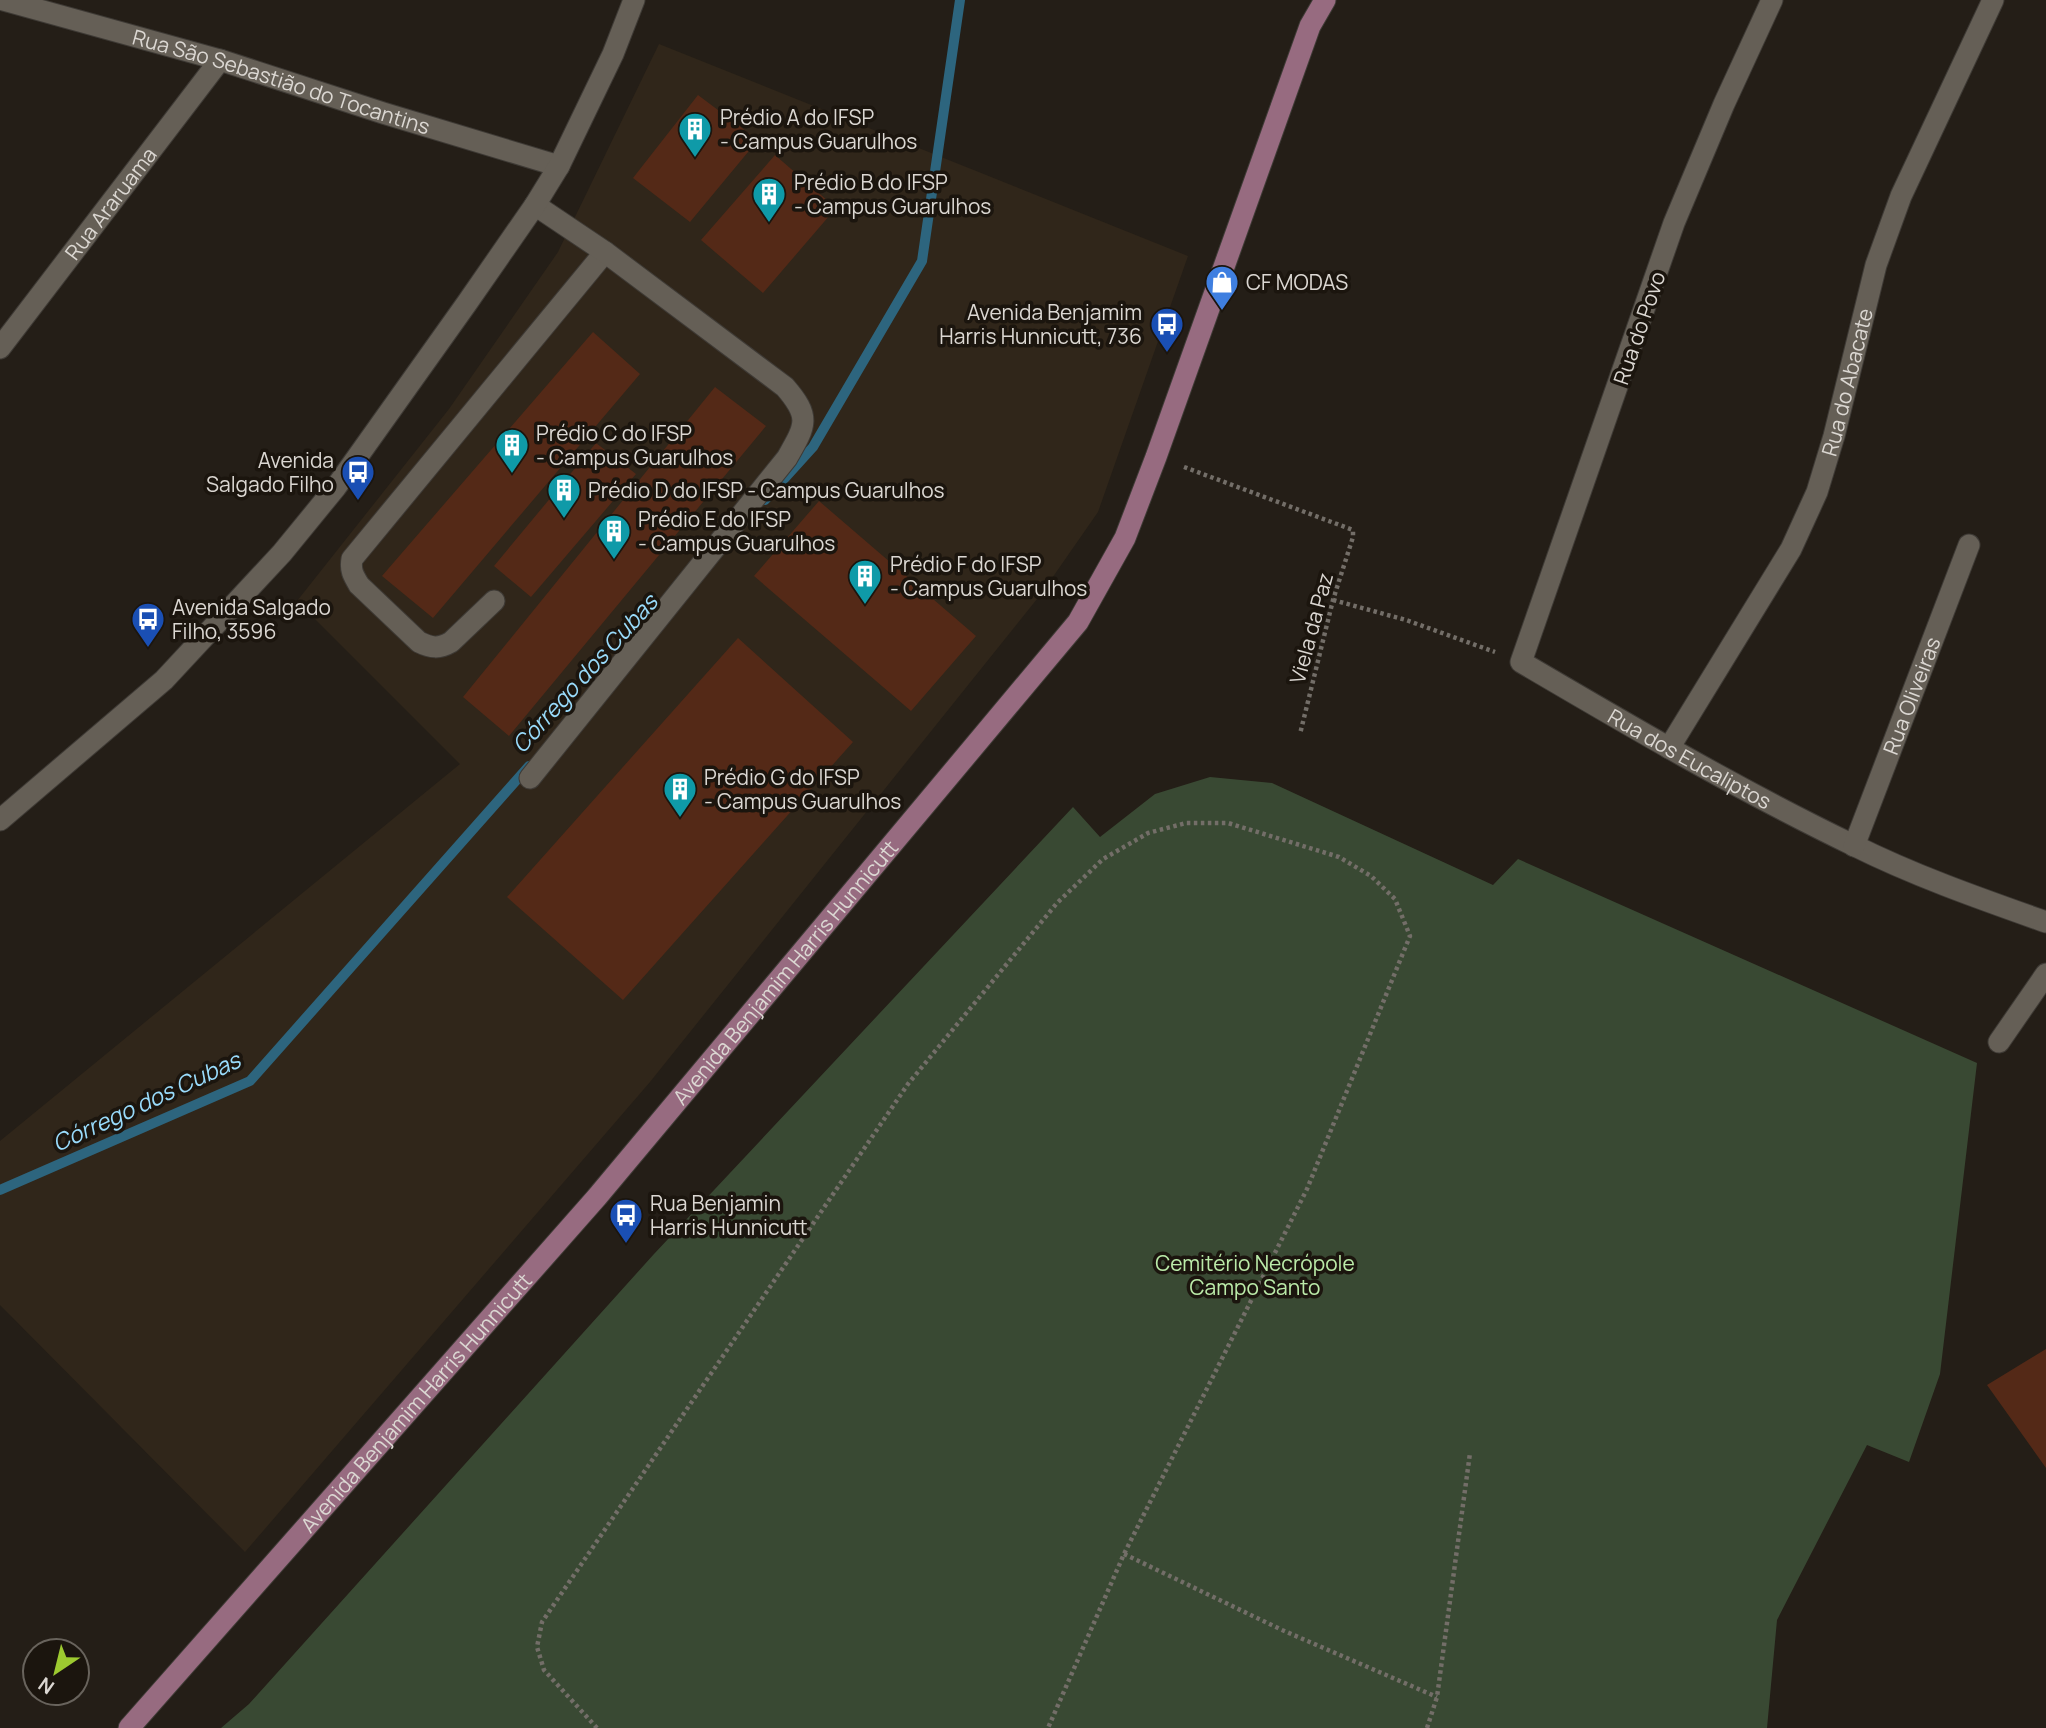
<svg xmlns="http://www.w3.org/2000/svg" width="2046" height="1728" viewBox="0 0 2046 1728" font-family="Manrope,sans-serif">
  <rect width="100%" height="100%" fill="#241e17"/>
  <path fill="#30261a" d="M659 44 1188 256 1098 512 1041 594 650 1082 245 1552 0 1305V1141L460 764 297 601 449 409 558 252Z"/>
  <path fill="#394933" d="M1210 777 1272 783 1493 885 1518 859 1977 1063 1940 1374 1909 1462 1867 1445 1777 1620 1767 1728H221L249 1704 654 1254 1073 807 1100 837 1155 794Z"/>
  <g fill="none" stroke-linecap="round" stroke-linejoin="round">
    <path stroke="#2d657e" stroke-width="10" d="M765 500 813 447 922 261 960 0
      M0 1190 250 1081 529 766"/>
  </g>
  <path fill="#542917" d="M698 95 758 140 690 222 633 178Z
    M775 155 836 208 763 293 701 240Z
    M593 332 640 374 433 618 382 576Z
    M715 387 766 426 509 736 463 697Z
    M596 443 636 474 531 597 494 566Z
    M819 501 976 636 911 711 754 576Z
    M738 638 853 742 623 1000 507 897Z
    M2046 1349V1468L1987 1385Z"/>
  <g fill="none" stroke-linecap="round" stroke-linejoin="round">
    <defs>
      <g id="minor">
        <path id="s1" d="M3 0 220 60 383 113 559 166"/>
        <path id="s2" d="M1772 0 1724 104 1674 223 1521 662C1630 726 1739 790 1853 845 1915 876 1981 899 2046 922"/>
        <path id="s3" d="M0 348 220 60"/>
        <path d="M494 601 451 642C439 649 431 648 419 642L359 585C353 575 350 570 352 559L605 252"/>
        <path id="s4" d="M1669 748 1791 549 1817 492 1834 436 1876 265 1901 196 1993 0"/>
        <path d="M530 778 787 458C806 425 811 417 785 387L605 252 535 205"/>
        <path d="M0 820 164 680 282 553 336 487 467 303 535 205 559 166 613 54 634 0"/>
        <path id="s5" d="M1854 846 1969 545"/>
        <path d="M1999 1042 2046 974"/>
      </g>
      <g id="major">
        <path id="s6" d="M129 1728 597 1197 1078 622 1125 538 1156 457 1310 26 1325 0"/>
      </g>
    </defs>
    <use href="#minor" stroke="#3e3a35" stroke-width="23"/>
    <use href="#major" stroke="#3e3a35" stroke-width="23"/>
    <path stroke="#736e68" stroke-width="4.5" stroke-dasharray="3.5 3.5" stroke-linecap="butt" d="M1184 467 1353 530V537L1333 600 1300 734
      M1333 600 1406 620 1495 652
      M1124 1554 1282 1630 1437 1697
      M597 1728 544 1670 537 1647 542 1622 908 1084 1057 903 1103 859 1148 833 1186 823H1228L1339 857 1371 876 1395 899 1410 936 1307 1189 1124 1554 1048 1728
      M1427 1728 1437 1697 1470 1453"/>
    <use href="#minor" stroke="#655f56" stroke-width="21"/>
    <use href="#major" stroke="#976b80" stroke-width="21"/>
  </g>
  <defs>
    <symbol id="building-pin" viewBox="-11 -11 22 30"><path d="M0 17L-7.5 6A9.5 9.5 0 1 1 7.5 6Z" fill="#0f9aa8" stroke="#1b150e"/><path d="M-4-6H4V6H1V3H-1V6H-4ZM-2.5-4.3h1.7v1.8h-1.7ZM.8-4.3h1.7v1.8H.8ZM-2.5-1h1.7V.8h-1.7ZM.8-1h1.7V.8H.8Z" fill="#fff"/></symbol>
    <symbol id="shop-pin" viewBox="-11 -11 22 30"><path d="M0 17L-7.5 6A9.5 9.5 0 1 1 7.5 6Z" fill="#3f7fe0" stroke="#1b150e"/><path d="M-5-2.5h2.3a2.7 3.5 0 0 1 5.4 0H5L5.5 6h-11ZM-1.5-2.5h3a1.5 2.3 0 0 0-3 0Z" fill="#fff"/></symbol>
    <symbol id="bus-pin" viewBox="-11 -11 22 30"><path d="M0 17L-7.5 6A9.5 9.5 0 1 1 7.5 6Z" fill="#1a4fb4" stroke="#1b150e"/><path d="M-5-6H5V4H4V6H2V4H-2V6H-4V4H-5ZM-3.5-4V0h7V-4ZM-3.5 1.2v1.5H-2V1.2ZM2 1.2v1.5H3.5V1.2Z" fill="#fff"/></symbol>
  </defs>
  <g fill-rule="evenodd">
    <use href="#building-pin" x="676" y="110" width="38" height="52"/>
    <use href="#building-pin" x="750" y="175" width="38" height="52"/>
    <use href="#shop-pin" x="1203" y="263" width="38" height="52"/>
    <use href="#bus-pin" x="1148" y="305" width="38" height="52"/>
    <use href="#building-pin" x="493" y="426" width="38" height="52"/>
    <use href="#bus-pin" x="339" y="453" width="38" height="52"/>
    <use href="#building-pin" x="545" y="471" width="38" height="52"/>
    <use href="#building-pin" x="595" y="512" width="38" height="52"/>
    <use href="#building-pin" x="846" y="557" width="38" height="52"/>
    <use href="#bus-pin" x="129" y="600" width="38" height="52"/>
    <use href="#building-pin" x="661" y="770" width="38" height="52"/>
    <use href="#bus-pin" x="607" y="1196" width="38" height="52"/>
  </g>
  <g text-anchor="middle" dominant-baseline="central" stroke-width="7" stroke-linejoin="round" paint-order="stroke">
    <g font-size="21" fill="#dbd7d2" stroke="#1b150e">
      <text stroke="none"><textPath href="#s1" startOffset="290">Rua São Sebastião do Tocantins</textPath></text>
      <text stroke="none"><textPath href="#s3" startOffset="182">Rua Araruama</textPath></text>
      <text transform="translate(1639 328) rotate(-71)">Rua do Povo</text>
      <text stroke="none"><textPath href="#s4" startOffset="410">Rua do Abacate</textPath></text>
      <text transform="translate(1311 628) rotate(-75)">Viela da Paz</text>
      <text stroke="none"><textPath href="#s5" startOffset="161">Rua Oliveiras</textPath></text>
      <text stroke="none"><textPath href="#s2" startOffset="903">Rua dos Eucaliptos</textPath></text>
      <text stroke="none"><textPath href="#s6" startOffset="1001">Avenida Benjamim Harris Hunnicutt</textPath></text>
      <text stroke="none"><textPath href="#s6" startOffset="434">Avenida Benjamim Harris Hunnicutt</textPath></text>
    </g>
    <g font-size="21" fill="#dbd7d2" stroke="#1b150e" text-anchor="start">
      <text x="720" y="117">Prédio A do IFSP<tspan x="720" dy="24">- Campus Guarulhos</tspan></text>
      <text x="794" y="182">Prédio B do IFSP<tspan x="794" dy="24">- Campus Guarulhos</tspan></text>
      <text x="1246" y="282">CF MODAS</text>
      <text x="1142" y="312" text-anchor="end">Avenida Benjamim<tspan x="1142" dy="24">Harris Hunnicutt, 736</tspan></text>
      <text x="536" y="433">Prédio C do IFSP<tspan x="536" dy="24">- Campus Guarulhos</tspan></text>
      <text x="334" y="460" text-anchor="end">Avenida<tspan x="334" dy="24">Salgado Filho</tspan></text>
      <text x="588" y="490">Prédio D do IFSP - Campus Guarulhos</text>
      <text x="638" y="519">Prédio E do IFSP<tspan x="638" dy="24">- Campus Guarulhos</tspan></text>
      <text x="890" y="564">Prédio F do IFSP<tspan x="890" dy="24">- Campus Guarulhos</tspan></text>
      <text x="172" y="607">Avenida Salgado<tspan x="172" dy="24">Filho, 3596</tspan></text>
      <text x="704" y="777">Prédio G do IFSP<tspan x="704" dy="24">- Campus Guarulhos</tspan></text>
      <text x="650" y="1203">Rua Benjamin<tspan x="650" dy="24">Harris Hunnicutt</tspan></text>
    </g>
    <g font-size="21" fill="#bbeba9" stroke="#1b150e">
      <text x="1255" y="1263">Cemitério Necrópole<tspan x="1255" dy="24">Campo Santo</tspan></text>
    </g>
    <g font-size="23" font-style="italic" fill="#99dbfb" stroke="#1b150e">
      <text transform="translate(584 673) rotate(-48)">Córrego dos Cubas</text>
      <text transform="translate(146 1101) rotate(-25)">Córrego dos Cubas</text>
    </g>
  </g>
  <g transform="translate(56 1672) rotate(215)"><circle r="33" fill="#1b150e" stroke="#68635c" stroke-width="2"/>
  <path d="M0-5L12 26L0 18L-12 26Z" fill="#9dca30"/>
  <text y="-10" font-size="19" font-weight="bold" text-anchor="middle" fill="#dbd7d2">N</text>
  </g>
</svg>
